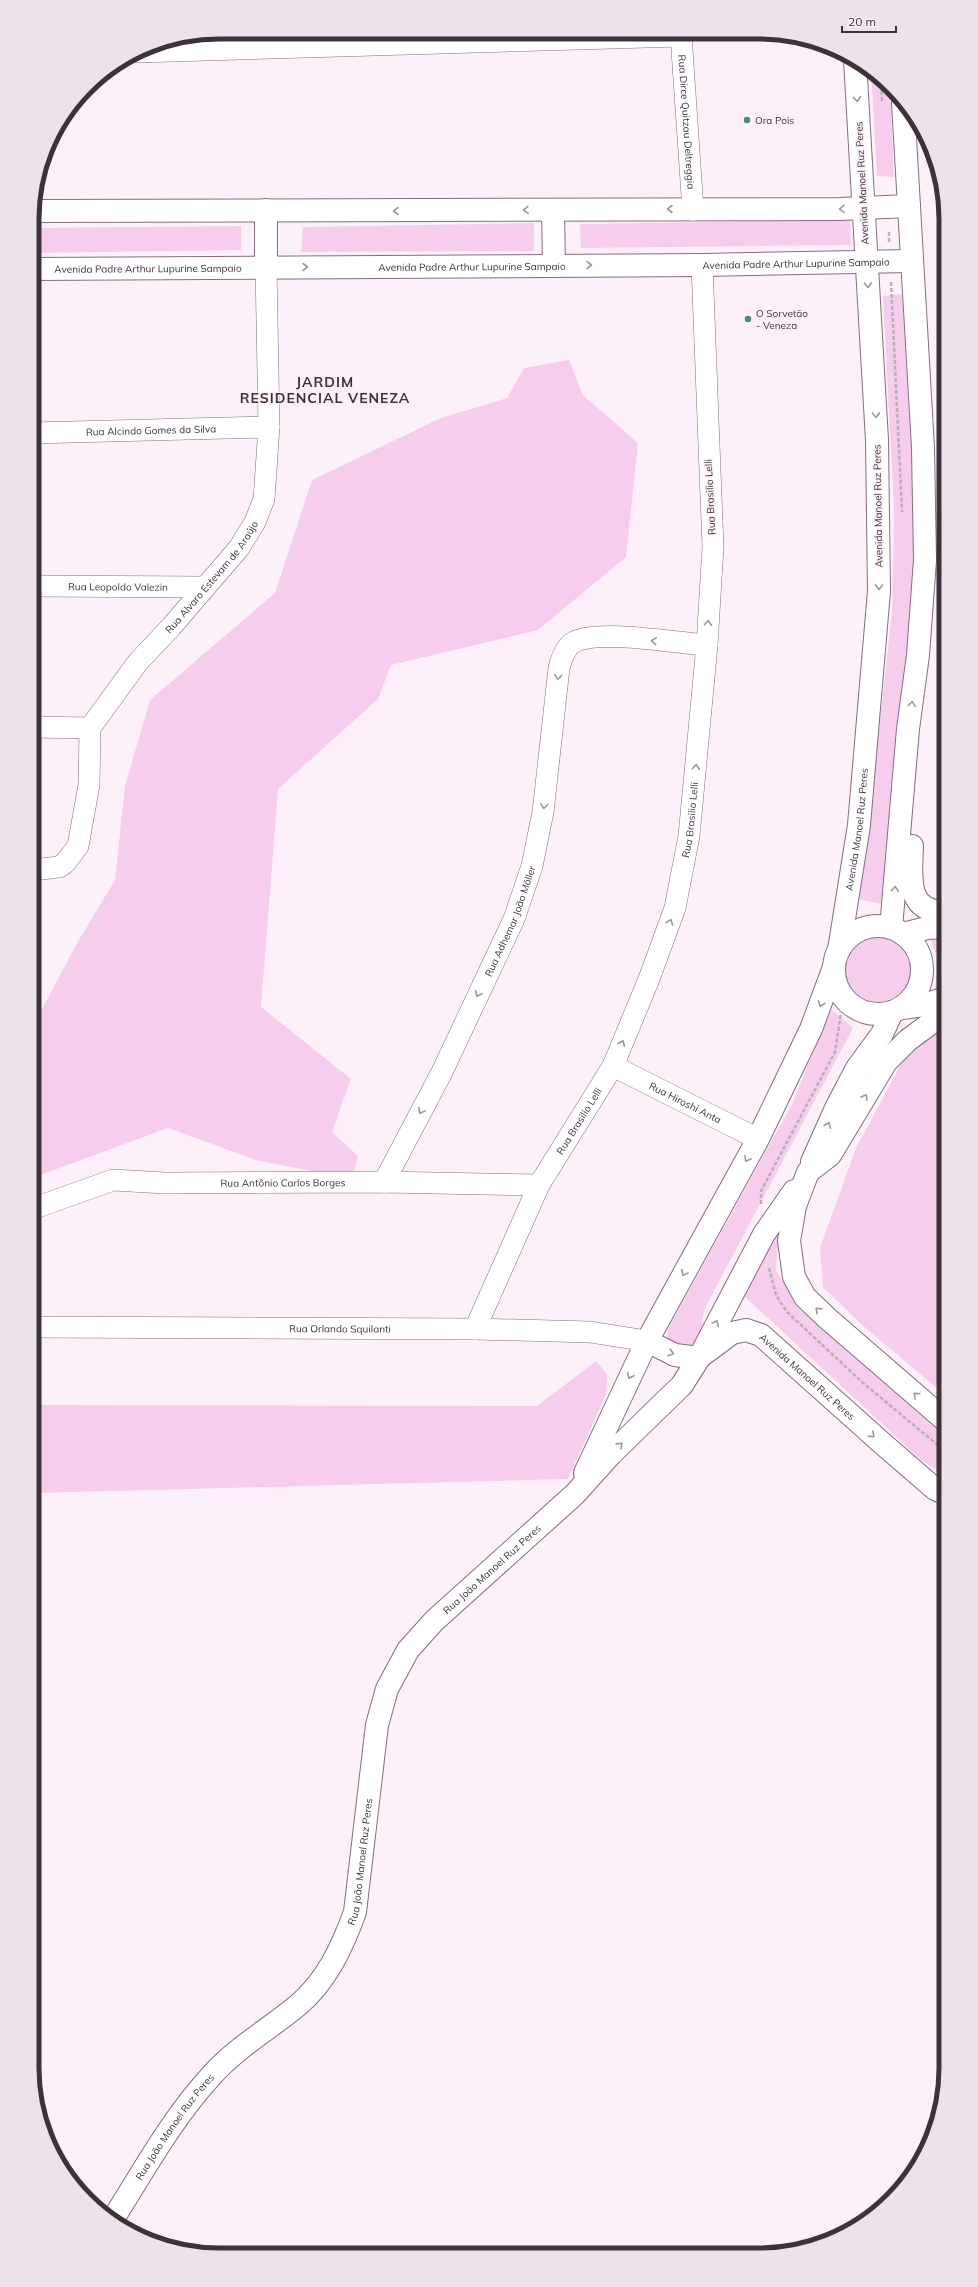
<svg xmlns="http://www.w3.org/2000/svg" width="978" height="2287" viewBox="0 0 978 2287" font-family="Mulish,sans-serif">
  <rect width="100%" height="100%" fill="#fcf1f9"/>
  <path fill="#f7cded" d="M871 72 890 86 894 177 877 176Z
    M850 220 851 245 581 248 580 224Z
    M534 223V251L301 252 303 227Z
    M241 226V250L32 253V228Z
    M902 294 915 512 912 612 887 905 856 899 874 776 892 611 894 511 883 296Z
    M569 360 583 395 638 443 626 557 538 630 391 665 378 699 278 789 261 1007 351 1079 332 1132 358 1156 354 1173 310 1171 256 1160 168 1128 32 1178V1018L39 1015 77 943 115 880 125 786 150 700 275 593 312 480 441 418 507 398 524 368Z
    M928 933H946V988L934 994 939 962Z
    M845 969a33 33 0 1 1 66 0a33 33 0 1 1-66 0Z
    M831 1009 853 1028 704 1310 700 1340 691 1348 673 1347 667 1337 668 1329 792 1104Z
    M946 1024V1396L860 1323 823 1287 820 1248 856 1148 909 1049Z
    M779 1224 776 1270 797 1307 946 1437V1476L921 1460 743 1295Z
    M596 1361 607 1374 606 1394 568 1479 32 1493V1405L537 1406Z"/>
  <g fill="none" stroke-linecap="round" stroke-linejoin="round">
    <defs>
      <g id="minor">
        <path id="s1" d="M681 35 693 210"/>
        <path d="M138 52 681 36"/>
        <path id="s2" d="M32 433 269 427"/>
        <path id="s3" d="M32 586 204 587"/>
        <path d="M32 727 90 728"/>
        <path id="s4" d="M32 870 59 867 65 863 78 846 89 785 90 728 138 662 171 627 239 548 255 522 264 499 269 427 266 267"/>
        <path id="s5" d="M613 1066 758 1139"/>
        <path id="s6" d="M384 1182 442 1072 514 919 532 866 543 812 559 668C561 660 566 646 574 642 600 629 676 643 707 645"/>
        <path id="s7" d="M32 1209 113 1180 165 1183 384 1182 539 1185"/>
        <path id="s8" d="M32 1327 475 1329 590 1332 647 1341"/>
        <path id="s9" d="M475 1329 539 1185 613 1066 649 979 675 908 689 836 707 645 713 547 702 265"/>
      </g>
      <g id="secondary">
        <path d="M266 210V267"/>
        <path d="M553 210 554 265"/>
        <path d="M32 211 840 209 909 206"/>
        <path id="s10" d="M32 269 702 265 911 261"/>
        <path d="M903 934 927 928 946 927"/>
        <path d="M902 1008 924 1005 946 998"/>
        <path d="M585 1473 647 1341"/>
        <path id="s11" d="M113 2219C144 2170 173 2117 212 2075 236 2048 269 2029 297 2006 326 1982 342 1948 355 1912L377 1725 387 1689 408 1650 434 1621 575 1494 611 1454 682 1385 699 1358"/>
      </g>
      <g id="primary">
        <path d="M912 846C911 877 905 912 946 912"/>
        <circle cx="878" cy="970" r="44"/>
        <path d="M891 928 908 729 918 655 925 560 923 448 903 103"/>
        <path id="s12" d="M839 950 859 825 879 591 877 440 855 60"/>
        <path d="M812 1162 837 1106 857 1068 882 1034 892 1012"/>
        <path id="s13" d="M701 1356 732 1333 746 1330 761 1335 883 1444 935 1489 946 1494"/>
        <path d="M699 1358 675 1355 647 1341 758 1139 811 1029 834 967"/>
        <path d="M699 1358 764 1234 794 1191"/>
        <path d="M946 1421 827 1318 805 1297 794 1277 789 1241 795 1206 808 1172 830 1155 886 1062 908 1040 946 1012"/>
      </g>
    </defs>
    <use href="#minor" stroke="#856d7f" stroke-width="22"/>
    <use href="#secondary" stroke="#856d7f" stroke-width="24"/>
    <use href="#primary" stroke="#856d7f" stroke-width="24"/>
    <path stroke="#bbb0b8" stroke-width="2.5" stroke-dasharray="4 2" stroke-linecap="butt" d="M881 79 882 103
      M889 232V243
      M891 282 902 512
      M761 1204V1191L835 1052 842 1006
      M769 1268 776 1295 787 1312 862 1382 946 1452"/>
    <use href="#minor" stroke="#fff" stroke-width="21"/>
    <use href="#secondary" stroke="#fff" stroke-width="22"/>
    <use href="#primary" stroke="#fff" stroke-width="22"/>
  </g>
  <defs><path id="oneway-chevron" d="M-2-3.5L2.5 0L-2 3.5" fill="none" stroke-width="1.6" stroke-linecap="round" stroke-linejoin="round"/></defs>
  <g stroke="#9e989c">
    <use href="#oneway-chevron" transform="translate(857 99) rotate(86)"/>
    <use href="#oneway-chevron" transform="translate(670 209) rotate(-180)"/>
    <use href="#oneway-chevron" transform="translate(842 209) rotate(179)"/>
    <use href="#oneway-chevron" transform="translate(526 210) rotate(179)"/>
    <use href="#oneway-chevron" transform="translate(396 211) rotate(180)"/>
    <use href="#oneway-chevron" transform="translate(589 265)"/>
    <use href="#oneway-chevron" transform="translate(305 267)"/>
    <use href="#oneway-chevron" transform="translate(868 285) rotate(87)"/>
    <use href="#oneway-chevron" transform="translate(876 415) rotate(87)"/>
    <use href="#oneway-chevron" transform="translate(879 587) rotate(91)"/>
    <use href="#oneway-chevron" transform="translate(708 623) rotate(-86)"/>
    <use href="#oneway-chevron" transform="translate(654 641) rotate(-175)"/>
    <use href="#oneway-chevron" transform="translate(558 677) rotate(96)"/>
    <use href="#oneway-chevron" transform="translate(912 704) rotate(-82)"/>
    <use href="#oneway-chevron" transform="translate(696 767) rotate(-85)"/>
    <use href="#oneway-chevron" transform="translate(544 806) rotate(97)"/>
    <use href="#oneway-chevron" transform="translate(895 889) rotate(-85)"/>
    <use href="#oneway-chevron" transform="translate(670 922) rotate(-70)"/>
    <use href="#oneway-chevron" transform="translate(478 994) rotate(115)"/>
    <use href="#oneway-chevron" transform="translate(821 1004) rotate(111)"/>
    <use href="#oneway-chevron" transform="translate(622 1043) rotate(-67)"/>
    <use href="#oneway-chevron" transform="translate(865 1097) rotate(-59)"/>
    <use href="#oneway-chevron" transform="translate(421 1111) rotate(118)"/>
    <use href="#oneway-chevron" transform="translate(828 1125) rotate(-67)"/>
    <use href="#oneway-chevron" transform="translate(747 1159) rotate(119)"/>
    <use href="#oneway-chevron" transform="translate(684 1273) rotate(119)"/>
    <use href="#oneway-chevron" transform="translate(818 1310) rotate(-136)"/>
    <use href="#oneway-chevron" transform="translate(716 1323) rotate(-64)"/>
    <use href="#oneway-chevron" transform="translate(671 1353) rotate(18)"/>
    <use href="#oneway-chevron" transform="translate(630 1376) rotate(115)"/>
    <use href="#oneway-chevron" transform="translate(916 1395) rotate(-139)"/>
    <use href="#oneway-chevron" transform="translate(872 1435) rotate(42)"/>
    <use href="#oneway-chevron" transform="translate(620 1445) rotate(-44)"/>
  </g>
  <g fill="#468d88" stroke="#fcf1f9" stroke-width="1.5">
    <circle cx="747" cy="120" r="4"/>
    <circle cx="748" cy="319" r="4"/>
  </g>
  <g text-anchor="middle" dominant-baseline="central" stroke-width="3" stroke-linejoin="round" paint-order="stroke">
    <g font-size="10" fill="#3d323a" stroke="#fcf1f9" text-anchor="start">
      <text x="755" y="120">Ora Pois</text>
      <text x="756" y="313">O Sorvetão<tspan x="756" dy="12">- Veneza</tspan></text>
    </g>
    <g font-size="10" fill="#3d323a" stroke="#fcf1f9">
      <text stroke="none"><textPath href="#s1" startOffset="87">Rua Dirce Quitzau Deltreggia</textPath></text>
      <text transform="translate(862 183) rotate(-93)">Avenida Manoel Ruz Peres</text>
      <text stroke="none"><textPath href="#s10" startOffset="764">Avenida Padre Arthur Lupurine Sampaio</textPath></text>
      <text stroke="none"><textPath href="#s10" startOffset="440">Avenida Padre Arthur Lupurine Sampaio</textPath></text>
      <text stroke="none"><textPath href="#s10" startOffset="116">Avenida Padre Arthur Lupurine Sampaio</textPath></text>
      <text stroke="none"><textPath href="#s2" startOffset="119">Rua Alcindo Gomes da Silva</textPath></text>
      <text transform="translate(710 497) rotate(-93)">Rua Brasilio Lelli</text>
      <text transform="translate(878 506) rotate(-91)">Avenida Manoel Ruz Peres</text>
      <text stroke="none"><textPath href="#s4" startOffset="369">Rua Alvaro Estevam de Araújo</textPath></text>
      <text stroke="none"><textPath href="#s3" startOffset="86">Rua Leopoldo Valezin</textPath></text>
      <text stroke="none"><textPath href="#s9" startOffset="557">Rua Brasilio Lelli</textPath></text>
      <text stroke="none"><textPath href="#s12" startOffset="122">Avenida Manoel Ruz Peres</textPath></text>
      <text stroke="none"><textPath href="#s6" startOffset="290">Rua Adhemar João Möller</textPath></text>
      <text stroke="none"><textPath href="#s5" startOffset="81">Rua Hiroshi Anta</textPath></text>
      <text stroke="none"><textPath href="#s9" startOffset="233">Rua Brasilio Lelli</textPath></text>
      <text stroke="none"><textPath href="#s7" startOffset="256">Rua Antônio Carlos Borges</textPath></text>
      <text stroke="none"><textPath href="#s8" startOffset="308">Rua Orlando Squilanti</textPath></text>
      <text stroke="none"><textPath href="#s13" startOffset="131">Avenida Manoel Ruz Peres</textPath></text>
      <text stroke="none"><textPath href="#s11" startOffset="783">Rua João Manoel Ruz Peres</textPath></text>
      <text stroke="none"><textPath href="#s11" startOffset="447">Rua João Manoel Ruz Peres</textPath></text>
      <text stroke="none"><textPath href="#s11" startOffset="111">Rua João Manoel Ruz Peres</textPath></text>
    </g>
    <g font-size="14" font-weight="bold" letter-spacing="1" fill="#3d323a" stroke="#fcf1f9">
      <text x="325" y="382">JARDIM<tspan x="325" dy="16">RESIDENCIAL VENEZA</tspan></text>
    </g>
  </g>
  <path d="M0 0H978V2287H0ZM219 39H759A180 180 0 0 1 939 219V2068A180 180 0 0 1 759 2248H219A180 180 0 0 1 39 2068V219A180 180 0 0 1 219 39Z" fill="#ede2ea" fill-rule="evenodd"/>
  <path fill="none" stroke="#3d323a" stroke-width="5" d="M219 39H759A180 180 0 0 1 939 219V2068A180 180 0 0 1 759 2248H219A180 180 0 0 1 39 2068V219A180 180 0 0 1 219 39Z"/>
  <path d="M842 26v6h54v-6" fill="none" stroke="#3d323a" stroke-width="2"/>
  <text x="848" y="26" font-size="12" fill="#3d323a" stroke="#fcf1f9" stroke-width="3" paint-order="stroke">20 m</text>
</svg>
